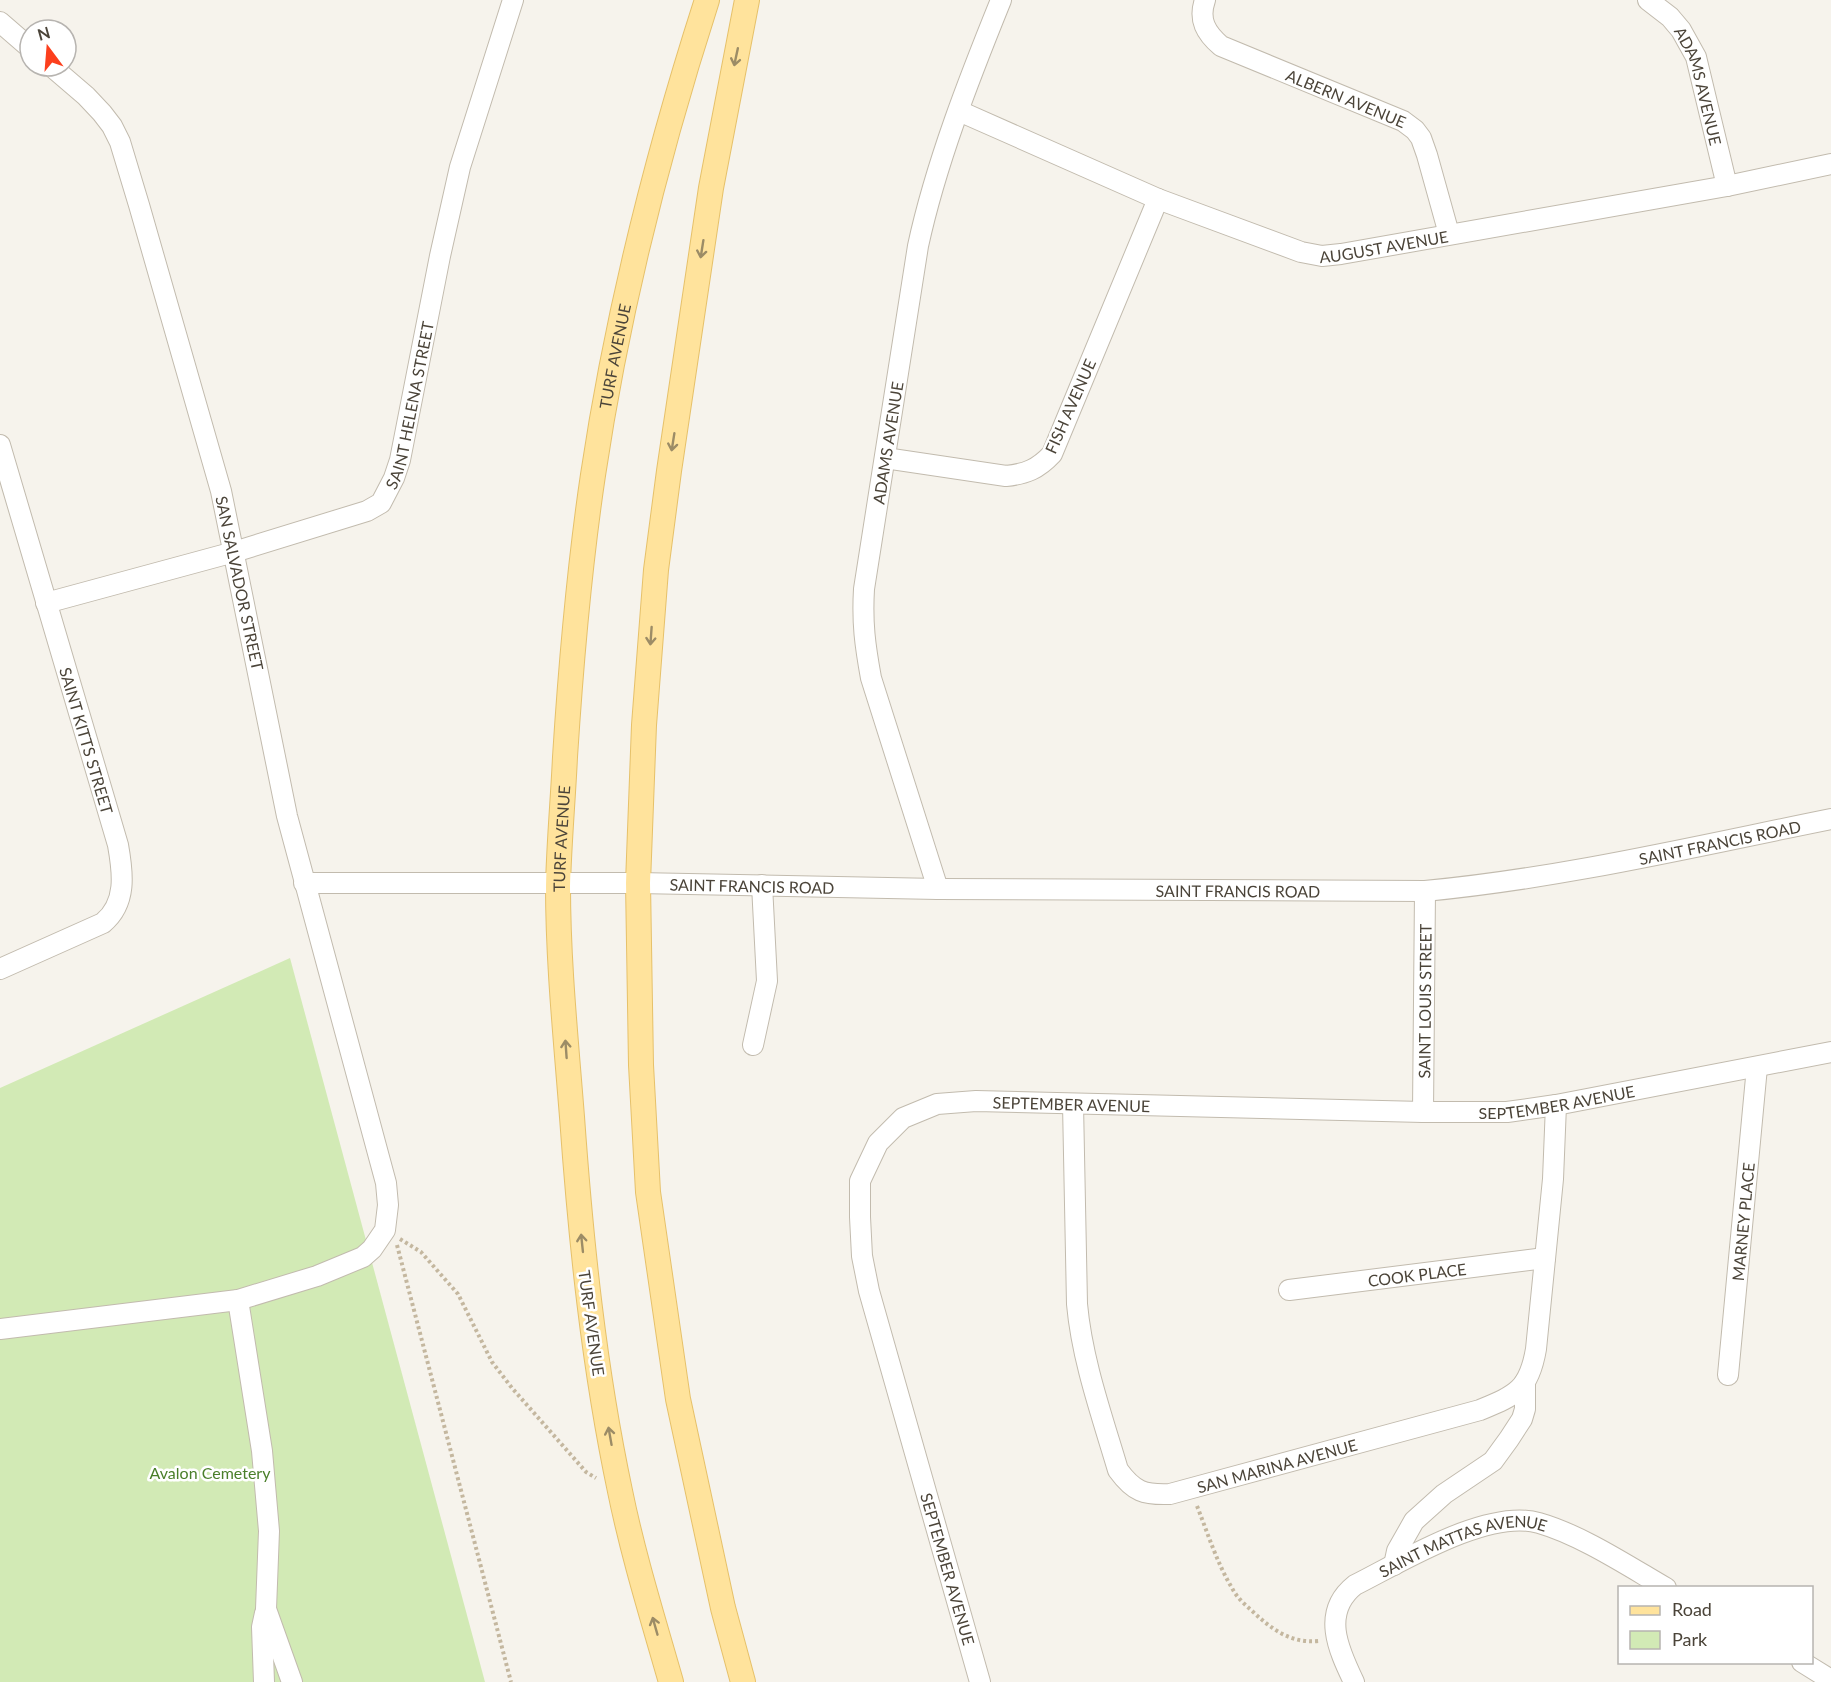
<svg xmlns="http://www.w3.org/2000/svg" width="1831" height="1682" viewBox="0 0 1831 1682" font-family="Lato,sans-serif">
  <rect width="100%" height="100%" fill="#f6f3ec"/>
  <path fill="#d2eab5" d="M290 958 485 1682H0V1088Z"/>
  <g fill="none" stroke-linecap="round" stroke-linejoin="round">
    <defs>
      <g id="minor">
        <path id="s1" d="M1205 0C1198 20 1206 33 1221 46L1403 121 1415 130 1421 138 1427 155 1449 234"/>
        <path id="s2" d="M1648 0 1670 17 1681 30 1696 57 1727 186"/>
        <path d="M0 22 30 48"/>
        <path id="s3" d="M959 111 1158 199 1301 252 1322 256 1341 254 1727 186 1831 164"/>
        <path id="s4" d="M0 445 118 845C123 873 127 903 103 923L0 969"/>
        <path d="M885 458 1006 476C1026 474 1038 469 1052 454L1158 199"/>
        <path id="s5" d="M46 603 234 552 367 511 381 503 394 478 400 460 440 256 460 167 513 0"/>
        <path id="s6" d="M304 883H638L938 889 1425 891C1562 878 1697 846 1831 819"/>
        <path id="s7" d="M938 889 871 678C865 645 862 623 864 589L918 246C936 163 969 79 1001 0"/>
        <path d="M753 1045 767 981 762 885"/>
        <path id="s8" d="M1073 1104 1077 1304C1082 1360 1102 1416 1118 1470 1134 1492 1144 1495 1170 1494L1480 1410C1516 1395 1529 1390 1536 1349L1553 1179 1556 1105"/>
        <path id="s9" d="M1423 1112 1425 891"/>
        <path id="s10" d="M1289 1290 1545 1258"/>
        <path d="M238 1300 262 1451 269 1531 266 1609 292 1682"/>
        <path d="M0 1329 238 1300 317 1276 363 1257 372 1249 385 1230 388 1205 386 1183 287 816 221 491 139 205 120 142 112 126 102 113 86 96 51 66"/>
        <path id="s11" d="M1728 1375 1757 1067"/>
        <path d="M1394 1565 1397 1551 1414 1521 1444 1494 1493 1461 1509 1439 1522 1419 1525 1409V1382"/>
        <path d="M1802 1662 1831 1680"/>
        <path d="M264 1682 262 1627 265 1613"/>
        <path id="s12" d="M980 1682 869 1291 862 1256 860 1217V1181L878 1143 903 1118 937 1104 976 1101 1423 1112H1507L1556 1105 1831 1052"/>
        <path id="s13" d="M1354 1682C1338 1649 1321 1612 1355 1585 1401 1562 1488 1508 1539 1523 1581 1535 1628 1566 1666 1588"/>
      </g>
      <g id="major">
        <path id="s14" d="M671 1682C653 1619 633 1555 620 1491 594 1368 581 1243 572 1117 566 1040 558 963 558 886 559 843 563 800 565 757 571 663 579 569 593 475 617 314 657 155 707 0"/>
        <path d="M743 1682 723 1608 678 1399 648 1192 641 1065 638 883 644 725 656 570 669 471 711 188 747 0"/>
      </g>
    </defs>
    <use href="#minor" stroke="#c2bbae" stroke-width="22"/>
    <use href="#major" stroke="#e6c16a" stroke-width="26"/>
    <path stroke="#c4b79f" stroke-width="4" stroke-dasharray="3 3" stroke-linecap="butt" d="M400 1239 421 1252 458 1294 492 1362 512 1388 586 1472 596 1478
      M397 1245 511 1682
      M1197 1506C1208 1534 1217 1563 1232 1588 1236 1596 1243 1603 1250 1609 1270 1628 1290 1644 1319 1641"/>
    <use href="#minor" stroke="#fff" stroke-width="20"/>
    <use href="#major" stroke="#ffe39c" stroke-width="24"/>
  </g>
  <defs><path id="oneway-shaft" d="M-6 0H5M1.5-3L5.5 0L1.5 3" fill="none" stroke-width="1.6" stroke-linecap="round" stroke-linejoin="round" transform="scale(1.5)"/></defs>
  <g stroke="#9c8c66">
    <use href="#oneway-shaft" transform="translate(736 57) rotate(102)"/>
    <use href="#oneway-shaft" transform="translate(702 249) rotate(99)"/>
    <use href="#oneway-shaft" transform="translate(673 442) rotate(99)"/>
    <use href="#oneway-shaft" transform="translate(651 636) rotate(94)"/>
    <use href="#oneway-shaft" transform="translate(566 1049) rotate(-94)"/>
    <use href="#oneway-shaft" transform="translate(582 1243) rotate(-96)"/>
    <use href="#oneway-shaft" transform="translate(610 1436) rotate(-100)"/>
    <use href="#oneway-shaft" transform="translate(655 1626) rotate(-106)"/>
  </g>
  <g text-anchor="middle" dominant-baseline="central" stroke-width="5" stroke-linejoin="round" paint-order="stroke">
    <g font-size="16" fill="#4b4439" stroke="#fff">
      <text stroke="none"><textPath href="#s2" startOffset="104">ADAMS AVENUE</textPath></text>
      <text stroke="none"><textPath href="#s1" startOffset="188">ALBERN AVENUE</textPath></text>
      <text stroke="none"><textPath href="#s3" startOffset="454">AUGUST AVENUE</textPath></text>
      <text stroke="none"><textPath href="#s14" startOffset="1340">TURF AVENUE</textPath></text>
      <text stroke="none"><textPath href="#s5" startOffset="453">SAINT HELENA STREET</textPath></text>
      <text transform="translate(1070 406) rotate(-66)">FISH AVENUE</text>
      <text stroke="none"><textPath href="#s7" startOffset="459">ADAMS AVENUE</textPath></text>
      <text transform="translate(240 583) rotate(78)">SAN SALVADOR STREET</text>
      <text stroke="none"><textPath href="#s4" startOffset="308">SAINT KITTS STREET</textPath></text>
      <text stroke="none"><textPath href="#s14" startOffset="854">TURF AVENUE</textPath></text>
      <text stroke="none"><textPath href="#s6" startOffset="1420">SAINT FRANCIS ROAD</textPath></text>
      <text stroke="none"><textPath href="#s6" startOffset="448">SAINT FRANCIS ROAD</textPath></text>
      <text stroke="none"><textPath href="#s6" startOffset="934">SAINT FRANCIS ROAD</textPath></text>
      <text stroke="none"><textPath href="#s9" startOffset="111">SAINT LOUIS STREET</textPath></text>
      <text stroke="none"><textPath href="#s12" startOffset="1252">SEPTEMBER AVENUE</textPath></text>
      <text stroke="none"><textPath href="#s12" startOffset="766">SEPTEMBER AVENUE</textPath></text>
      <text stroke="none"><textPath href="#s11" startOffset="154">MARNEY PLACE</textPath></text>
      <text stroke="none"><textPath href="#s10" startOffset="129">COOK PLACE</textPath></text>
      <text transform="translate(592 1323) rotate(82)">TURF AVENUE</text>
      <text stroke="none"><textPath href="#s8" startOffset="543">SAN MARINA AVENUE</textPath></text>
      <text stroke="none"><textPath href="#s13" startOffset="224">SAINT MATTAS AVENUE</textPath></text>
      <text transform="translate(948 1569) rotate(74)">SEPTEMBER AVENUE</text>
    </g>
    <g font-size="16" fill="#4a7f2a" stroke="#fff">
      <text x="210" y="1472">Avalon Cemetery</text>
    </g>
  </g>
  <rect x="1618" y="1586" width="195" height="78" fill="#ffffff" stroke="#b7b4b0" stroke-width="1.5"/>
  <rect x="1630" y="1606" width="30" height="9" fill="#ffe39c" stroke="#b7b4b0" stroke-width="1.5"/>
  <text x="1672" y="1616" font-size="18" fill="#4b4439">Road</text>
  <rect x="1630" y="1631" width="30" height="18" fill="#d2eab5" stroke="#b7b4b0" stroke-width="1.5"/>
  <text x="1672" y="1646" font-size="18" fill="#4b4439">Park</text>
  <g transform="translate(48 48) rotate(344)"><circle r="28" fill="#ffffff" stroke="#b7b4b0" stroke-width="1.5"/>
  <path d="M0-4.5L10 22L0 15L-10 22Z" fill="#fc3f1d"/>
  <text y="-9" font-size="16" font-weight="bold" text-anchor="middle" fill="#4b4439">N</text>
  </g>
</svg>
